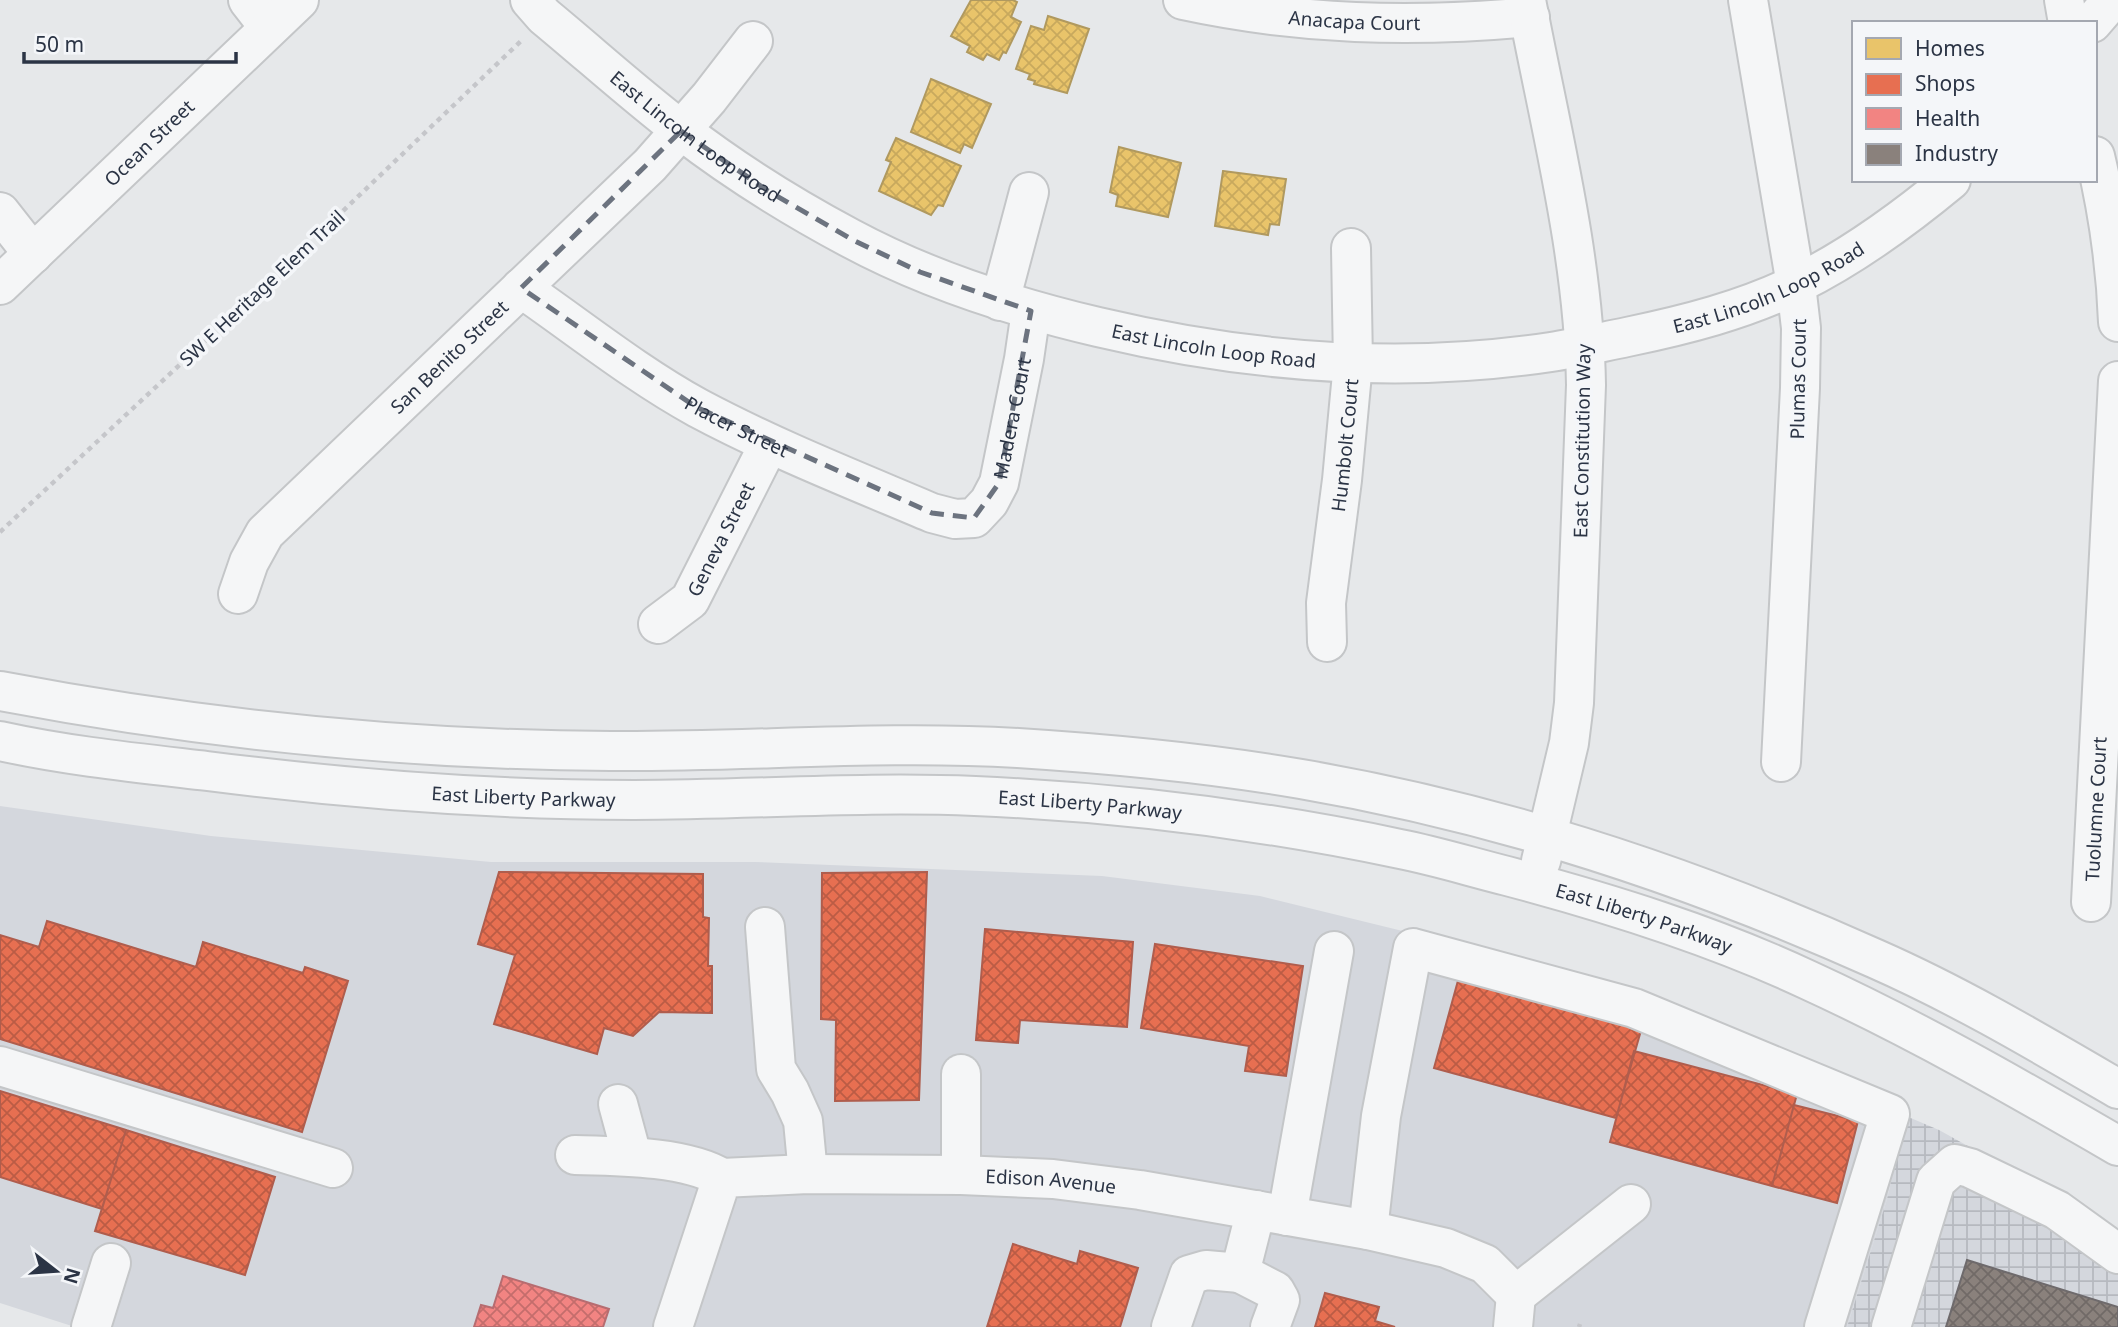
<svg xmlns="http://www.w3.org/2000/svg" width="2118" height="1327" viewBox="0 0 2118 1327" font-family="'Noto Sans',sans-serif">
  <defs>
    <pattern id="industrial-grid" width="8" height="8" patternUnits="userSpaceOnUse" patternTransform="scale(1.75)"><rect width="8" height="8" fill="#d4d7dd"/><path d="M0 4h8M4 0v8" fill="none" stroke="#b6b9bf"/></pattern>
    <pattern id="homes-cross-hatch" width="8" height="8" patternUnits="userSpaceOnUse" patternTransform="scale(1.75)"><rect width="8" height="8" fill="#e9c46a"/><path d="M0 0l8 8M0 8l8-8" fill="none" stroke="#c8a95d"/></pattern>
    <pattern id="shops-cross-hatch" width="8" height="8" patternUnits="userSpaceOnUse" patternTransform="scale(1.75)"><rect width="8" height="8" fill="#e76f51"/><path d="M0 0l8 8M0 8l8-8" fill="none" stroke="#bb5c45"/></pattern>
    <pattern id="health-cross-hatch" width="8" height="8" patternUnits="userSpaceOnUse" patternTransform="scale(1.75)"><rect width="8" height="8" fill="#f28482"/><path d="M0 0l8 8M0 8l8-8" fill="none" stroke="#c46d6c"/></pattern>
    <pattern id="industry-cross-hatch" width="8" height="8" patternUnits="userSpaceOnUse" patternTransform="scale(1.75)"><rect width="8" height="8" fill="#8a817c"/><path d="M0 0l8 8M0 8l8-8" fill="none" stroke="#716a67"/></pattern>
  </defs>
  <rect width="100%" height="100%" fill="#e6e8ea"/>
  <path fill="#d4d7dd" d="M0 806 211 836 491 862H755L1102 876 1260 896 1545 966 1906 1116 1887 1199 1847 1327H75L0 1303Z"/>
  <path fill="url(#industrial-grid)" d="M1906 1116 1939 1130 2078 1207 2118 1234V1327H1847L1887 1199Z"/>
  <path fill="url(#homes-cross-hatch)" stroke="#b0995f" stroke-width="2" d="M971 0H1013L1017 2 1011 17 1021 22 1006 53 1003 52 999 60 987 54 983 60 967 52 970 46 951 36Z
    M1048 16 1089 29 1067 93 1034 84 1035 81 1028 79 1030 74 1016 69 1031 26 1044 30Z
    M931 79 991 104 972 148 964 144 960 153 911 132Z
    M896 138 961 166 943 206 938 205 931 215 879 191 891 162 886 160Z
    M1119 147 1181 163 1168 217 1116 206 1118 195 1110 192Z
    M1223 171 1286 179 1279 225 1270 224 1268 235 1215 226Z"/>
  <path fill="url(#shops-cross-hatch)" stroke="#af5d4d" stroke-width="2" d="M499 872 703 874V917L709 918 708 966H712V1013L659 1012 633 1036 604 1028 597 1054 494 1024 515 955 478 944Z
    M927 872 919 1100 835 1101 836 1020 821 1019 822 873Z
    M47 921 196 967 203 942 303 973 305 967 348 981 302 1132 0 1039V935L39 947Z
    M985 929 1133 942 1127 1027 1020 1020 1018 1043 976 1040Z
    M1155 944 1303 966 1286 1076 1245 1071 1249 1046 1141 1028Z
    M1459 977 1642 1027 1616 1118 1434 1068Z
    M1634 1051 1797 1094 1772 1186 1610 1142Z
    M0 1091 126 1130 102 1209 0 1177Z
    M1794 1105 1858 1121 1837 1203 1772 1186Z
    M126 1130 275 1177 245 1275 95 1231Z
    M1013 1244 1077 1264 1080 1251 1138 1268 1120 1327H987Z
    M1325 1293 1379 1307 1375 1321 1395 1327H1315Z"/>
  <path fill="url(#health-cross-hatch)" stroke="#b66c70" stroke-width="2" d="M503 1276 609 1309 603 1327H474L481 1305 493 1308Z"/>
  <path fill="url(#industry-cross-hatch)" stroke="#6e6a6c" stroke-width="2" d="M1967 1260 2118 1307V1327H1946Z"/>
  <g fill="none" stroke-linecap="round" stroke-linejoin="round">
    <defs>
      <g id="minor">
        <path d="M248 0 269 27"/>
        <path id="s1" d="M530 0 544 16C590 54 634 94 681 130 734 171 792 207 850 238 928 280 1013 307 1098 327 1246 362 1399 375 1551 352 1577 348 1602 342 1627 337 1685 325 1744 310 1797 284 1852 257 1904 219 1951 180"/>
        <path id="s2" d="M1183 0C1299 25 1411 28 1530 17"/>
        <path d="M1526 0C1550 127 1584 255 1586 385L1574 703 1569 743 1541 861"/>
        <path d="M1748 0 1796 285 1801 328 1800 388 1781 762"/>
        <path d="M2064 0 2068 23"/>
        <path d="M2092 23 2112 0"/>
        <path d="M2095 156C2108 211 2116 266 2118 322"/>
        <path d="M0 212 33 254"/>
        <path id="s3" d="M0 285 299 0"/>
        <path id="s4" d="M521 288C579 328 636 374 698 408 773 448 854 480 932 513L955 519 974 518 989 502 999 483 1024 359 1031 311"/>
        <path d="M1000 301 1029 192"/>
        <path id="s5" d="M238 594 249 562 265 533 650 165 709 98 753 41"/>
        <path id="s6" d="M658 624 690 600 769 444"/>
        <path id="s7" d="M1327 642 1326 603 1342 480 1353 363 1351 248"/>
        <path d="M0 691C200 729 407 750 611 751 747 752 882 740 1018 748 1112 754 1208 763 1301 779 1500 813 1693 877 1876 959 1960 996 2039 1043 2118 1089"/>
        <path id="s8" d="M0 741C68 756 138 763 207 771 348 789 491 800 634 800 748 800 862 791 975 796 1115 802 1263 820 1400 849 1436 856 1471 867 1507 876 1609 903 1712 935 1808 980 1915 1029 2016 1087 2118 1146"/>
        <path id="s9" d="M2091 902 2118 381"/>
        <path d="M765 927 776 1069 790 1092 803 1121 808 1174"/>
        <path d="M0 1066 333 1168"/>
        <path d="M618 1104 632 1156"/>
        <path d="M575 1155C616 1156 687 1156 722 1178"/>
        <path d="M961 1175V1074"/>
        <path d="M1256 1210 1240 1273 1275 1291 1280 1300 1270 1327"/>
        <path d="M1287 1216 1334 951"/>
        <path d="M1368 1230 1381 1116 1413 948 1634 1008 1890 1114 1824 1327"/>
        <path d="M1516 1295 1631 1204"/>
        <path d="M91 1327 111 1263"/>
        <path id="s10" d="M673 1327 722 1178 808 1174 961 1175 1053 1179 1140 1190 1368 1230 1446 1248 1485 1264 1516 1295"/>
        <path d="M1171 1327 1189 1275 1206 1270 1240 1273"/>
        <path d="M1513 1327 1516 1295"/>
        <path d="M1891 1327 1936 1181 1955 1164 1970 1168 2057 1210 2118 1254"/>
      </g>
    </defs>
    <use href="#minor" stroke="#c4c6c8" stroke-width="42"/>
    <path stroke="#c5c6ca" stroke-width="4.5" stroke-dasharray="5 5" stroke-linecap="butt" d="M0 532 259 291 521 41
      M1579 1327 1580 1324"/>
    <use href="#minor" stroke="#f5f6f7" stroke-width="38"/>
  </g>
  <path fill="none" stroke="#6c737f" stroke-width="5" stroke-dasharray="14 9" stroke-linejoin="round" d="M681 131 768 191 853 240 920 272 1031 311 999 483 974 518 932 513 696 407 521 288Z"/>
  <g text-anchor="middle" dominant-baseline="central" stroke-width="7" stroke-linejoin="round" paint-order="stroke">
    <g font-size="19" fill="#2b3445" stroke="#f4f6f9">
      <text stroke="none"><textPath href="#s2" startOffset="173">Anacapa Court</textPath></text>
      <text stroke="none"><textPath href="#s1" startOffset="215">East Lincoln Loop Road</textPath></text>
      <text stroke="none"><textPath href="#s3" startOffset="206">Ocean Street</textPath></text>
      <text stroke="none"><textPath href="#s1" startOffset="1349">East Lincoln Loop Road</textPath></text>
      <text transform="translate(262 288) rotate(-43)">SW E Heritage Elem Trail</text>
      <text stroke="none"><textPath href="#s1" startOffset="782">East Lincoln Loop Road</textPath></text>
      <text stroke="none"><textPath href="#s5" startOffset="322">San Benito Street</textPath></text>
      <text transform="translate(1798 379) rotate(-89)">Plumas Court</text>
      <text stroke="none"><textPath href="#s4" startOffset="623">Madera Court</textPath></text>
      <text stroke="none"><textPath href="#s4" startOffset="257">Placer Street</textPath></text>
      <text transform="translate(1582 441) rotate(-89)">East Constitution Way</text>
      <text stroke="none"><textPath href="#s7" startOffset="198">Humbolt Court</textPath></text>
      <text stroke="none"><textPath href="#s6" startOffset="108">Geneva Street</textPath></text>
      <text stroke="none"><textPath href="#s8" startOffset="527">East Liberty Parkway</textPath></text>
      <text stroke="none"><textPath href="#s8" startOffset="1094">East Liberty Parkway</textPath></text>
      <text stroke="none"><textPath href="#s9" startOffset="93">Tuolumne Court</textPath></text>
      <text stroke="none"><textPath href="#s8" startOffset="1661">East Liberty Parkway</textPath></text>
      <text stroke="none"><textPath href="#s10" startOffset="486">Edison Avenue</textPath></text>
    </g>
  </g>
  <rect x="1852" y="21" width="245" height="161" fill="#f4f6f9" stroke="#a4a8b1" stroke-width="2"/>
  <rect x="1866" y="38" width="35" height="21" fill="#e9c46a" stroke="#a4a8b1" stroke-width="2"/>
  <text x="1915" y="56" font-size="21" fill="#2b3445">Homes</text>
  <rect x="1866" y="74" width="35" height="21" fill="#e76f51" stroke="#a4a8b1" stroke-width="2"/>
  <text x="1915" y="91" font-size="21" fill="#2b3445">Shops</text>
  <rect x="1866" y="108" width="35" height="21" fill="#f28482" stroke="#a4a8b1" stroke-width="2"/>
  <text x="1915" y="126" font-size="21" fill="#2b3445">Health</text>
  <rect x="1866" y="144" width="35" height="21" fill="#8a817c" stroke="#a4a8b1" stroke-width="2"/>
  <text x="1915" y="161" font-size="21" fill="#2b3445">Industry</text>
  <g transform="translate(56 1271) rotate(107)" stroke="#f4f6f9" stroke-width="5" paint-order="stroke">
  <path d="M0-5L12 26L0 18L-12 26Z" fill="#2b3445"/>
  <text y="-10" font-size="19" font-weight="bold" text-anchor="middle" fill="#2b3445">N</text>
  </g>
  <path d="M24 52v10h212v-10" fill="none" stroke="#2b3445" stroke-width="3.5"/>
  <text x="35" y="52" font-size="21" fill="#2b3445" stroke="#f4f6f9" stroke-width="5" paint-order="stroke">50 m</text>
</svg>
